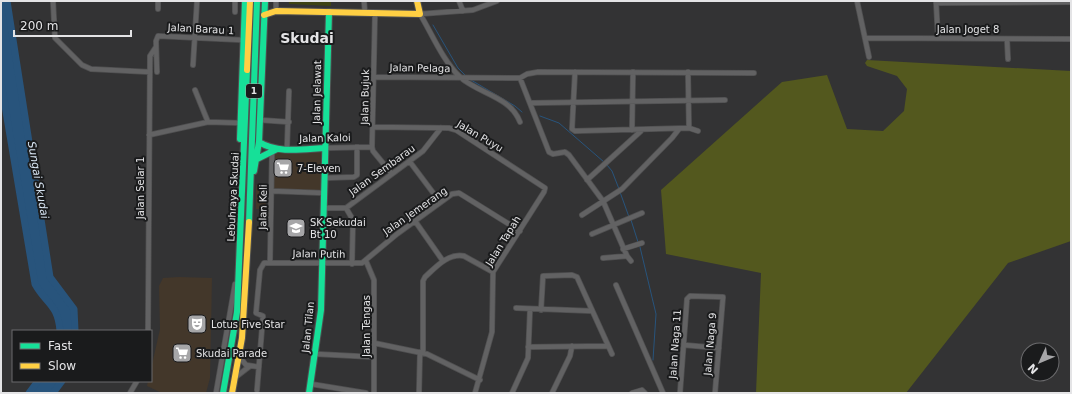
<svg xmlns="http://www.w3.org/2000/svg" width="1072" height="394" viewBox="0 0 1072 394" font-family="'DejaVu Sans',sans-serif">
  <rect width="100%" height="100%" fill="#333334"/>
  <path fill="#43372a" d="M323 150 322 191 273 190 274 153Z
    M266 184V209H256V185Z
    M179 277 212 278 210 378 206 393H162L147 386 148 381H151V369L160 329 159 286 163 278Z"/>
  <path fill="#3e4314" d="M289 1H331V6L289 4Z"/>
  <path fill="#53581e" d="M867 60 1071 71V241L1008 263 906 393H756L761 273 666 254 661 190 782 82 827 75 847 129 883 131 904 111 907 89 897 76 867 66 865 63Z"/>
  <path fill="#28547c" d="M1 1H7L50 277 74 309 75 331H60C58 304 46 304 35 284L1 82Z
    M38 381H62L53 393H29Z"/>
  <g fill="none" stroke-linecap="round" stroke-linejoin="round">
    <path stroke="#28547c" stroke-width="1" d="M433 25 458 68 465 75
      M471 80 515 106 522 112
      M540 116 559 123 604 162
      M607 165 612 171 619 189
      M620 192 629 217
      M631 220 638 242
      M640 247 656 314 653 360"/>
    <path stroke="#28547c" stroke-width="7" d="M7 1 50 277 74 309 75 331
      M1 82 35 284C46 304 58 304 60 331
      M29 393 38 381
      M53 393 62 381"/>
    <defs>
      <path id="street" d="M53 1 55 38 82 65 91 69 150 72
        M158 1V9
        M276 1V11
        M364 1 365 13
        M459 1 463 11
        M497 1 473 10 420 14C432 34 443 61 460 77 479 94 510 96 520 122
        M857 1 869 57
        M936 1 938 38
        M936 3 1071 2
        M235 12V1
        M375 13 372 147 373 151 392 174
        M865 38 1071 39
        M1007 39 1008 59
        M193 65 197 1
        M157 72 156 41 158 36 242 40
        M575 72 572 129 575 131 689 128 698 131
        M688 72 689 128
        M375 77 520 78 527 74 538 72 754 73
        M520 78 549 152 553 154 565 152 569 155 603 201 627 256 631 261
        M195 90 208 122
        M530 103 725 100
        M260 120 289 122
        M374 127 449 128 456 130 545 188 544 192 493 272 492 332 475 393
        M632 130 633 72
        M149 135 208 122 241 123
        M287 148 289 91
        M325 148 372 147
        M410 162 440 202
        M325 178 354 177 357 175V147
        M587 180 641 131
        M272 191 324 193
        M324 208H346L423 151 441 128
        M346 208 353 220 352 264
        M582 215 622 189 672 138 679 129
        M415 221 443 261
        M592 234 642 213
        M623 249 642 243
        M603 258 627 256
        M366 261 374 280V393
        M270 263 272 151
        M616 285 663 393
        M516 308 592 311
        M541 310 543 276 572 275 577 277 612 354
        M148 331 150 56 156 47
        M374 343 427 354 480 380
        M684 345 719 348
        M528 347 607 346
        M423 353V281L425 277C436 267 448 253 464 256L493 272
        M316 354 374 357
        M239 356 246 365 259 367
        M237 376 250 366
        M311 384 366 393
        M257 390 263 316 256 313 260 270 264 263H362L397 234 452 194 459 193 520 231
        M130 393 137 381
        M216 393 235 284
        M419 393 420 352
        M512 393 528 358 530 310
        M552 393 570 356 572 346
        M632 393 642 390 645 393
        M680 393 687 299 690 296 723 297 715 393"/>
      <path id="fast" d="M240 139 245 1
        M259 142C278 154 304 149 325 148
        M257 159 277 149
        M254 171 259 142 265 1
        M249 222 257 1
        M223 393 237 312 247 70
        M309 393 321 310 329 12"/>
      <path id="slow" d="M264 15 276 11 420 14 417 1
        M247 70 250 1
        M232 393 242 338 249 222"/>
    </defs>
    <use href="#street" stroke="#505051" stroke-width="6"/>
    <use href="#fast" stroke="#505051" stroke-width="8"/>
    <use href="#slow" stroke="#505051" stroke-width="8"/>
    <use href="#street" stroke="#626263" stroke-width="4.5"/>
    <use href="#fast" stroke="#16e098" stroke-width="6"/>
    <use href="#slow" stroke="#ffcf43" stroke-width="6"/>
  </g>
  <defs>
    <symbol id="supermarket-square" viewBox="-11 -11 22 22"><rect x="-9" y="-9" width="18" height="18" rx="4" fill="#a6a6a8" stroke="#1a1b1c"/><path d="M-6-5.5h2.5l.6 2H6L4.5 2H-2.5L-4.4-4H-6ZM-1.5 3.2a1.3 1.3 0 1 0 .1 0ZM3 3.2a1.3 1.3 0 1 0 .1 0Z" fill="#fff"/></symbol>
    <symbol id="school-square" viewBox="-11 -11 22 22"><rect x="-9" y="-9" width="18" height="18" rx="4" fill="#a6a6a8" stroke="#1a1b1c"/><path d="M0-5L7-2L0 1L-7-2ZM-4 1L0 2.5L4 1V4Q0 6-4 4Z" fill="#fff"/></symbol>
    <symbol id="theatre-square" viewBox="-11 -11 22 22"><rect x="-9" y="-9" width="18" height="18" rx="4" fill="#a6a6a8" stroke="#1a1b1c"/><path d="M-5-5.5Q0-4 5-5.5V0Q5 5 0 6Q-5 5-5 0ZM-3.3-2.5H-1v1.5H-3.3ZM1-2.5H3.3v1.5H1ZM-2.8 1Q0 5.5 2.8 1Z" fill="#fff"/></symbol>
  </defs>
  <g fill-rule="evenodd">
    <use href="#supermarket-square" x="272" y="157" width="22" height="22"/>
    <use href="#school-square" x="285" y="217" width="22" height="22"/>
    <use href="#theatre-square" x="186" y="313" width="22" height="22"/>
    <use href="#supermarket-square" x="171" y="342" width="22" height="22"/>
  </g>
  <g text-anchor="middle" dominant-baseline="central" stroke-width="4" stroke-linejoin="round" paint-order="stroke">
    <rect fill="#1a1b1c" stroke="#a7a8a9" stroke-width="1" x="246" y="84" width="16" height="14" rx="3"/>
    <g font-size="9" font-weight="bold" fill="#e4e4e6">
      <text x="254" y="91">1</text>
    </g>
    <g font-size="10" fill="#e4e4e6" stroke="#1a1b1c">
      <text transform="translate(201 29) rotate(3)">Jalan Barau 1</text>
      <text x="968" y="29">Jalan Joget 8</text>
      <text transform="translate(420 68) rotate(1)">Jalan Pelaga</text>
      <text transform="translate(317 92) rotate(-89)">Jalan Jelawat</text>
      <text transform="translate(365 97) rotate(-89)">Jalan Bujuk</text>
      <text transform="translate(480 136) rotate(31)">Jalan Puyu</text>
      <text transform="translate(325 138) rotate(-1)">Jalan Kaloi</text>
      <text transform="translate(382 170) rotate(-36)">Jalan Sembarau</text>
      <text transform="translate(140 188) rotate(-90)">Jalan Selar 1</text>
      <text transform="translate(233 197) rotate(-87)">Lebuhraya Skudai</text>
      <text transform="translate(263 207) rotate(-89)">Jalan Keli</text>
      <text transform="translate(415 211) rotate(-35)">Jalan Jemerang</text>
      <text transform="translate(503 241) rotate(-58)">Jalan Tapah</text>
      <text transform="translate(319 254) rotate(1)">Jalan Putih</text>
      <text transform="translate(366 326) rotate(-90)">Jalan Tengas</text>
      <text transform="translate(308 327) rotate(-84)">Jalan Tilan</text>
      <text transform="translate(675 344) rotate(-86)">Jalan Naga 11</text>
      <text transform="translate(710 344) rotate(-85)">Jalan Naga 9</text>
    </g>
    <g font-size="10" fill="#e4e4e6" stroke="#1a1b1c" text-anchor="start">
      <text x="297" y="168">7-Eleven</text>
      <text x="310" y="222">SK Sekudai<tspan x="310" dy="12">Bt 10</tspan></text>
      <text x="211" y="324">Lotus Five Star</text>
      <text x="196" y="353">Skudai Parade</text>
    </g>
    <g font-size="11" font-style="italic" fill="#d6e3f1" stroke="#1a1b1c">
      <text transform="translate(38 180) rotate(80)">Sungai Skudai</text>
    </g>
    <g font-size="14" font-weight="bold" fill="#e4e4e6" stroke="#1a1b1c">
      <text x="307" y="38">Skudai</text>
    </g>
  </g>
  <rect width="1072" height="394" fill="none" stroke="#e4e4e6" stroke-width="4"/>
  <rect x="12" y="330" width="140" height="52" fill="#1a1b1c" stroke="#6b6b6d"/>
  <rect x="20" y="343" width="20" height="6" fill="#16e098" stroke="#6b6b6d"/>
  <text x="48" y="350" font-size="12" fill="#e4e4e6">Fast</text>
  <rect x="20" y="363" width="20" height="6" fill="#ffcf43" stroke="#6b6b6d"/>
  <text x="48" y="370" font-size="12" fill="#e4e4e6">Slow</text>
  <g transform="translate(1040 362) rotate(226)"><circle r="19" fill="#1a1b1c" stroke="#6b6b6d"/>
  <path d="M0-3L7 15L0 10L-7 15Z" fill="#a6a6a8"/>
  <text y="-6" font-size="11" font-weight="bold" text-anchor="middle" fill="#e4e4e6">N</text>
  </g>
  <path d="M14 30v6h117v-6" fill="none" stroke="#e4e4e6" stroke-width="2"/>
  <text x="20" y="30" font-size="12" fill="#e4e4e6" stroke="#1a1b1c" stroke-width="3" paint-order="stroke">200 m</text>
</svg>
